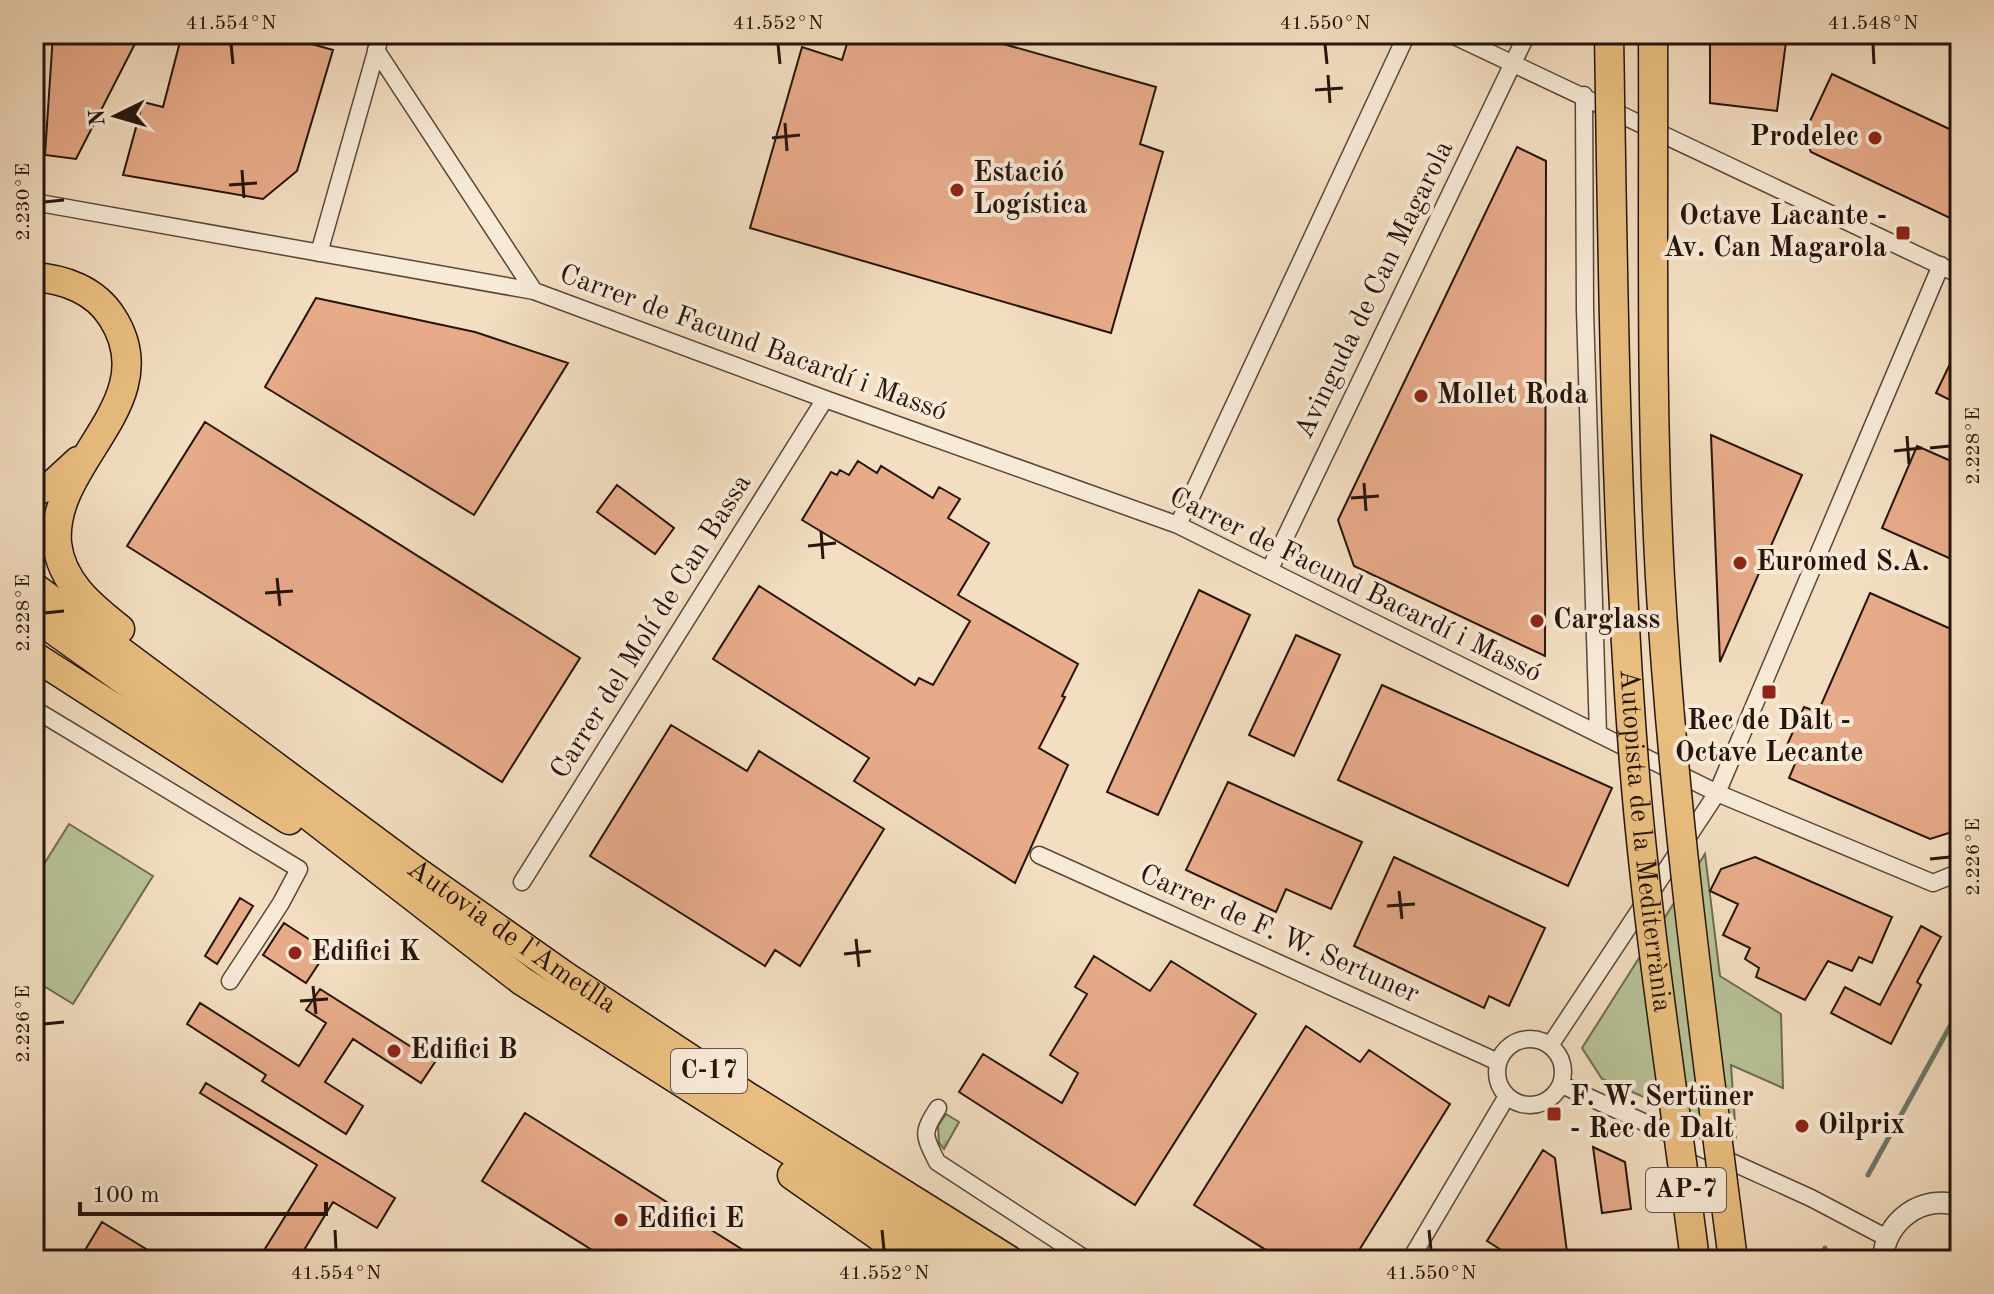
<svg xmlns="http://www.w3.org/2000/svg" width="1994" height="1294" viewBox="0 0 1994 1294" font-family="'Old Standard TT',serif">
  <defs>
    <pattern id="park-crowns" width="20" height="18" patternUnits="userSpaceOnUse" patternTransform="scale(2)"><rect width="20" height="18" fill="#b7c296"/><path d="M2 6a3 3 0 1 1 6 0M12 15a3 3 0 1 1 6 0" fill="none" stroke="#9da680"/></pattern>
  </defs>
  <rect width="100%" height="100%" fill="#f3dec1"/>
  <filter id="stains"><feTurbulence type="fractalNoise" baseFrequency=".0025" numOctaves="4"/><feColorMatrix values="0 0 0 0 .2 0 0 0 0 .09 0 0 0 0 .02 0 0 0 .5 -.17"/></filter>
  <radialGradient id="worn" r=".72"><stop offset=".6" stop-color="#630" stop-opacity="0"/><stop offset="1" stop-color="#630" stop-opacity=".3"/></radialGradient>
  <path fill="#b7c296" stroke="#6e6b52" stroke-width="2" d="M69 824 153 876 73 1004 34 980V880Z
    M1705 854 1720 976 1781 1014 1783 1088 1731 1065 1736 1137 1602 1079 1582 1048Z"/>
  <path fill="url(#park-crowns)" stroke="#6e6b52" stroke-width="2" d="M946 1114 959 1122 944 1149 939 1143 938 1126Z"/>
  <g fill="none" stroke-linecap="round" stroke-linejoin="round">
    <path stroke="#6d796c" stroke-width="5" d="M1868 1175 1960 1008
      M1818 1260 1825 1248"/>
  </g>
  <path fill="#e8ab8a" stroke="#26140d" stroke-width="2" d="M53 34H140L76 159 45 155Z
    M182 34H276L333 50 297 171 263 199 123 175 143 102 163 107Z
    M850 34H968L1156 87 1140 144 1163 152 1111 333 750 228 802 47 842 60Z
    M1710 34H1787L1777 111 1710 103Z
    M1832 74 1960 134V202L1952 219 1811 152 1804 134Z
    M1517 147 1546 161 1545 656 1354 566 1338 520Z
    M316 298 475 332 568 363 474 515 265 387Z
    M1960 343V405L1936 393Z
    M205 422 580 658 502 782 127 546Z
    M1711 435 1802 475 1720 662Z
    M1917 446 1960 465V563L1882 528Z
    M858 461 877 473 881 466 933 498 939 487 960 499 948 518 989 543 958 595 1078 664 1062 696 1065 697 1039 748 1068 765 1015 883 854 781 869 758 713 659 759 586 915 685 919 678 933 685 970 621 802 520 831 472 837 475 840 470 849 475Z
    M617 485 674 528 655 554 597 512Z
    M1199 590 1250 615 1158 815 1107 792Z
    M1870 593 1960 633V808L1949 833 1930 839 1789 778 1800 752 1787 745 1804 707 1818 712Z
    M1296 635 1340 655 1294 756 1249 735Z
    M1382 685 1612 788 1568 886 1338 780Z
    M671 725 747 771 759 751 884 829 800 966 775 950 765 966 590 856Z
    M1228 782 1362 842 1331 909 1286 889 1276 912 1186 870Z
    M1394 857 1545 928 1509 1006 1489 996 1484 1008 1354 946Z
    M1755 857 1892 917 1872 963 1859 957 1852 971 1828 961 1805 1000 1756 977 1759 968 1745 959 1750 948 1723 935 1738 904 1710 891 1721 869Z
    M240 898 253 906 217 964 205 956Z
    M284 923 327 951 306 983 263 955Z
    M1921 926 1941 937 1917 982 1921 985 1891 1044 1831 1013 1845 987 1880 1005Z
    M1094 956 1150 991 1171 961 1256 1014 1135 1205 959 1092 983 1054 1062 1103 1078 1073 1050 1055 1087 994 1075 987Z
    M320 989 435 1062 421 1083 353 1039 325 1082 363 1106 346 1134 262 1081 266 1075 187 1024 200 1003 299 1066 326 1023 306 1010Z
    M1306 1026 1360 1062 1369 1050 1450 1104 1353 1260H1282L1194 1205Z
    M206 1083 395 1198 377 1228 333 1202 298 1260H258L317 1165 200 1093Z
    M525 1113 759 1260H608L482 1181Z
    M1593 1147 1625 1162 1631 1209 1602 1213Z
    M1543 1150 1555 1158 1568 1260H1517L1487 1241Z
    M102 1222 164 1260H79Z"/>
  <g fill="none" stroke-linecap="round" stroke-linejoin="round">
    <defs>
      <path id="minor" d="M1450 34 1960 275
        M376 50 534 291
        M1584 95 1585 310 1598 734
        M34 202 534 291 825 399 1178 525 1717 793 1933 883 1960 872
        M319 253 381 34
        M1178 525 1407 34
        M1270 569 1527 34
        M34 709 299 869 281 903 230 981
        M1039 855 1498 1062
        M522 882 825 399
        M1497 1072a33 33 0 1 1 66 0a33 33 0 1 1-66 0Z
        M1551 1044 1717 793 1941 265
        M1562 1085 1811 1198 1887 1238
        M938 1108C921 1134 924 1135 937 1162L1087 1260
        M1410 1260 1507 1096"/>
      <path id="tertiary" d="M1883 1260C1884 1221 1923 1193 1960 1206"/>
      <g id="motorway">
        <path d="M34 277C64 279 95 290 112 317 167 402 50 461 57 543 61 582 91 606 120 629"/>
        <path d="M34 492 53 484 78 461"/>
        <path id="s1" d="M34 587 416 871 565 976 745 1095 1009 1260"/>
        <path d="M34 616 255 774 522 981 962 1260"/>
        <path d="M34 656 289 820"/>
        <path d="M792 1175 913 1260"/>
      </g>
    </defs>
    <use href="#minor" stroke="#59463a" stroke-width="19"/>
    <use href="#tertiary" stroke="#59463a" stroke-width="23"/>
    <use href="#motorway" stroke="#26140d" stroke-width="31"/>
    <use href="#minor" stroke="#f7ead7" stroke-width="16"/>
    <use href="#tertiary" stroke="#f7ead7" stroke-width="20"/>
    <use href="#motorway" stroke="#eabf80" stroke-width="28"/>
    <defs>
      <g id="motorway-bridge">
        <path id="s2" d="M1609 34C1613 277 1615 520 1634 763 1647 929 1674 1095 1695 1260"/>
        <path d="M1653 34C1654 215 1650 397 1660 578 1673 807 1704 1033 1733 1260"/>
      </g>
    </defs>
    <use href="#motorway-bridge" stroke="#26140d" stroke-width="31" stroke-linecap="butt"/>
    <use href="#motorway-bridge" stroke="#eabf80" stroke-width="28"/>
  </g>
  <path fill="none" stroke="#26140d" stroke-width="3" d="M231 44 233 64M778 44 780 64M1325 44 1327 64M1873 44 1874 64M1328 75 1330 103M1315 90 1343 88M785 123 787 151M772 138 800 135M242 170 244 198M229 185 257 183M44 202 64 200M1907 436 1909 464M1930 448 1950 446M1894 451 1922 448M1364 483 1366 511M1351 498 1379 496M821 531 823 559M808 546 836 543M277 578 280 606M265 593 293 591M44 613 64 611M1930 859 1950 857M1399 891 1402 919M1387 906 1415 904M856 939 859 967M844 954 871 951M313 986 316 1014M300 1001 328 999M44 1024 64 1022M335 1230 336 1250M882 1230 884 1250M1429 1230 1431 1250"/>
  <g fill="#8f2418" stroke="#f7ead7" stroke-width="3">
    <circle cx="1875" cy="138" r="8"/>
    <circle cx="957" cy="190" r="8"/>
    <rect x="1895" y="225" width="16" height="16" rx="4"/>
    <circle cx="1421" cy="396" r="8"/>
    <circle cx="1740" cy="563" r="8"/>
    <circle cx="1537" cy="621" r="8"/>
    <rect x="1761" y="684" width="16" height="16" rx="4"/>
    <circle cx="295" cy="953" r="8"/>
    <circle cx="394" cy="1051" r="8"/>
    <rect x="1546" y="1106" width="16" height="16" rx="4"/>
    <circle cx="1802" cy="1126" r="8"/>
    <circle cx="621" cy="1220" r="8"/>
  </g>
  <g text-anchor="middle" dominant-baseline="central" stroke-width="8" stroke-linejoin="round" paint-order="stroke">
    <g fill="#f7ead7" stroke="#65544a" stroke-width="2">
      <rect x="671" y="1049" width="76" height="44" rx="6"/>
      <rect x="1646" y="1168" width="80" height="44" rx="6"/>
    </g>
    <g font-size="26" font-weight="bold" fill="#26140d">
      <text x="709" y="1071">C-17</text>
      <text x="1686" y="1190">AP-7</text>
    </g>
    <g font-size="28" font-weight="bold" fill="#26140d" stroke="#f7ead7" text-anchor="start">
      <text x="1859" y="138" text-anchor="end">Prodelec</text>
      <text x="973" y="174">Estació<tspan x="973" dy="32">Logística</tspan></text>
      <text x="1887" y="217" text-anchor="end">Octave Lacante -<tspan x="1887" dy="32">Av. Can Magarola</tspan></text>
      <text x="1437" y="396">Mollet Roda</text>
      <text x="1756" y="563">Euromed S.A.</text>
      <text x="1553" y="621">Carglass</text>
      <text x="1769" y="722" text-anchor="middle">Rec de Dalt -<tspan x="1769" dy="32">Octave Lecante</tspan></text>
      <text x="311" y="953">Edifici K</text>
      <text x="410" y="1051">Edifici B</text>
      <text x="1570" y="1098">F. W. Sertüner<tspan x="1570" dy="32">- Rec de Dalt</tspan></text>
      <text x="1818" y="1126">Oilprix</text>
      <text x="637" y="1220">Edifici E</text>
    </g>
    <g font-size="28" fill="#26140d" stroke="#f7ead7">
      <text transform="translate(1375 290) rotate(-64)">Avinguda de Can Magarola</text>
      <text transform="translate(753 344) rotate(20)">Carrer de Facund Bacardí i Massó</text>
      <text transform="translate(1355 586) rotate(26)">Carrer de Facund Bacardí i Massó</text>
      <text transform="translate(652 627) rotate(-58)">Carrer del Molí de Can Bassa</text>
      <text stroke="none"><textPath href="#s2" startOffset="808">Autopista de la Mediterrània</textPath></text>
      <text transform="translate(1279 935) rotate(24)">Carrer de F. W. Sertuner</text>
      <text stroke="none"><textPath href="#s1" startOffset="592">Autovia de l'Ametlla</textPath></text>
    </g>
  </g>
  <rect width="1994" height="1294" fill="none" stroke="#f3dec1" stroke-width="88"/>
  <g transform="translate(116 116) rotate(265)" stroke="#f7ead7" stroke-width="6" paint-order="stroke">
  <path d="M0-6L14 30L0 20L-14 30Z" fill="#26140d"/>
  <text y="-12" font-size="22" font-weight="bold" text-anchor="middle" fill="#26140d">N</text>
  </g>
  <path d="M80 1202v12h246v-12" fill="none" stroke="#26140d" stroke-width="4"/>
  <text x="92" y="1202" font-size="24" fill="#26140d" stroke="#f7ead7" stroke-width="6" paint-order="stroke">100 m</text>
  <rect x="44" y="44" width="1906" height="1206" fill="none" stroke="#26140d" stroke-width="3"/>
  <g font-size="20" text-anchor="middle" fill="#26140d">
    <text x="231" y="29">41.554°N</text>
    <text x="778" y="29">41.552°N</text>
    <text x="1325" y="29">41.550°N</text>
    <text x="1873" y="29">41.548°N</text>
    <text transform="translate(22 202) rotate(-90)" y="7">2.230°E</text>
    <text transform="translate(1972 446) rotate(-90)" y="7">2.228°E</text>
    <text transform="translate(22 613) rotate(-90)" y="7">2.228°E</text>
    <text transform="translate(1972 857) rotate(-90)" y="7">2.226°E</text>
    <text transform="translate(22 1024) rotate(-90)" y="7">2.226°E</text>
    <text x="336" y="1279">41.554°N</text>
    <text x="884" y="1279">41.552°N</text>
    <text x="1431" y="1279">41.550°N</text>
  </g>
  <rect width="100%" height="100%" filter="url(#stains)"/>
  <rect width="100%" height="100%" fill="url(#worn)"/>
</svg>
